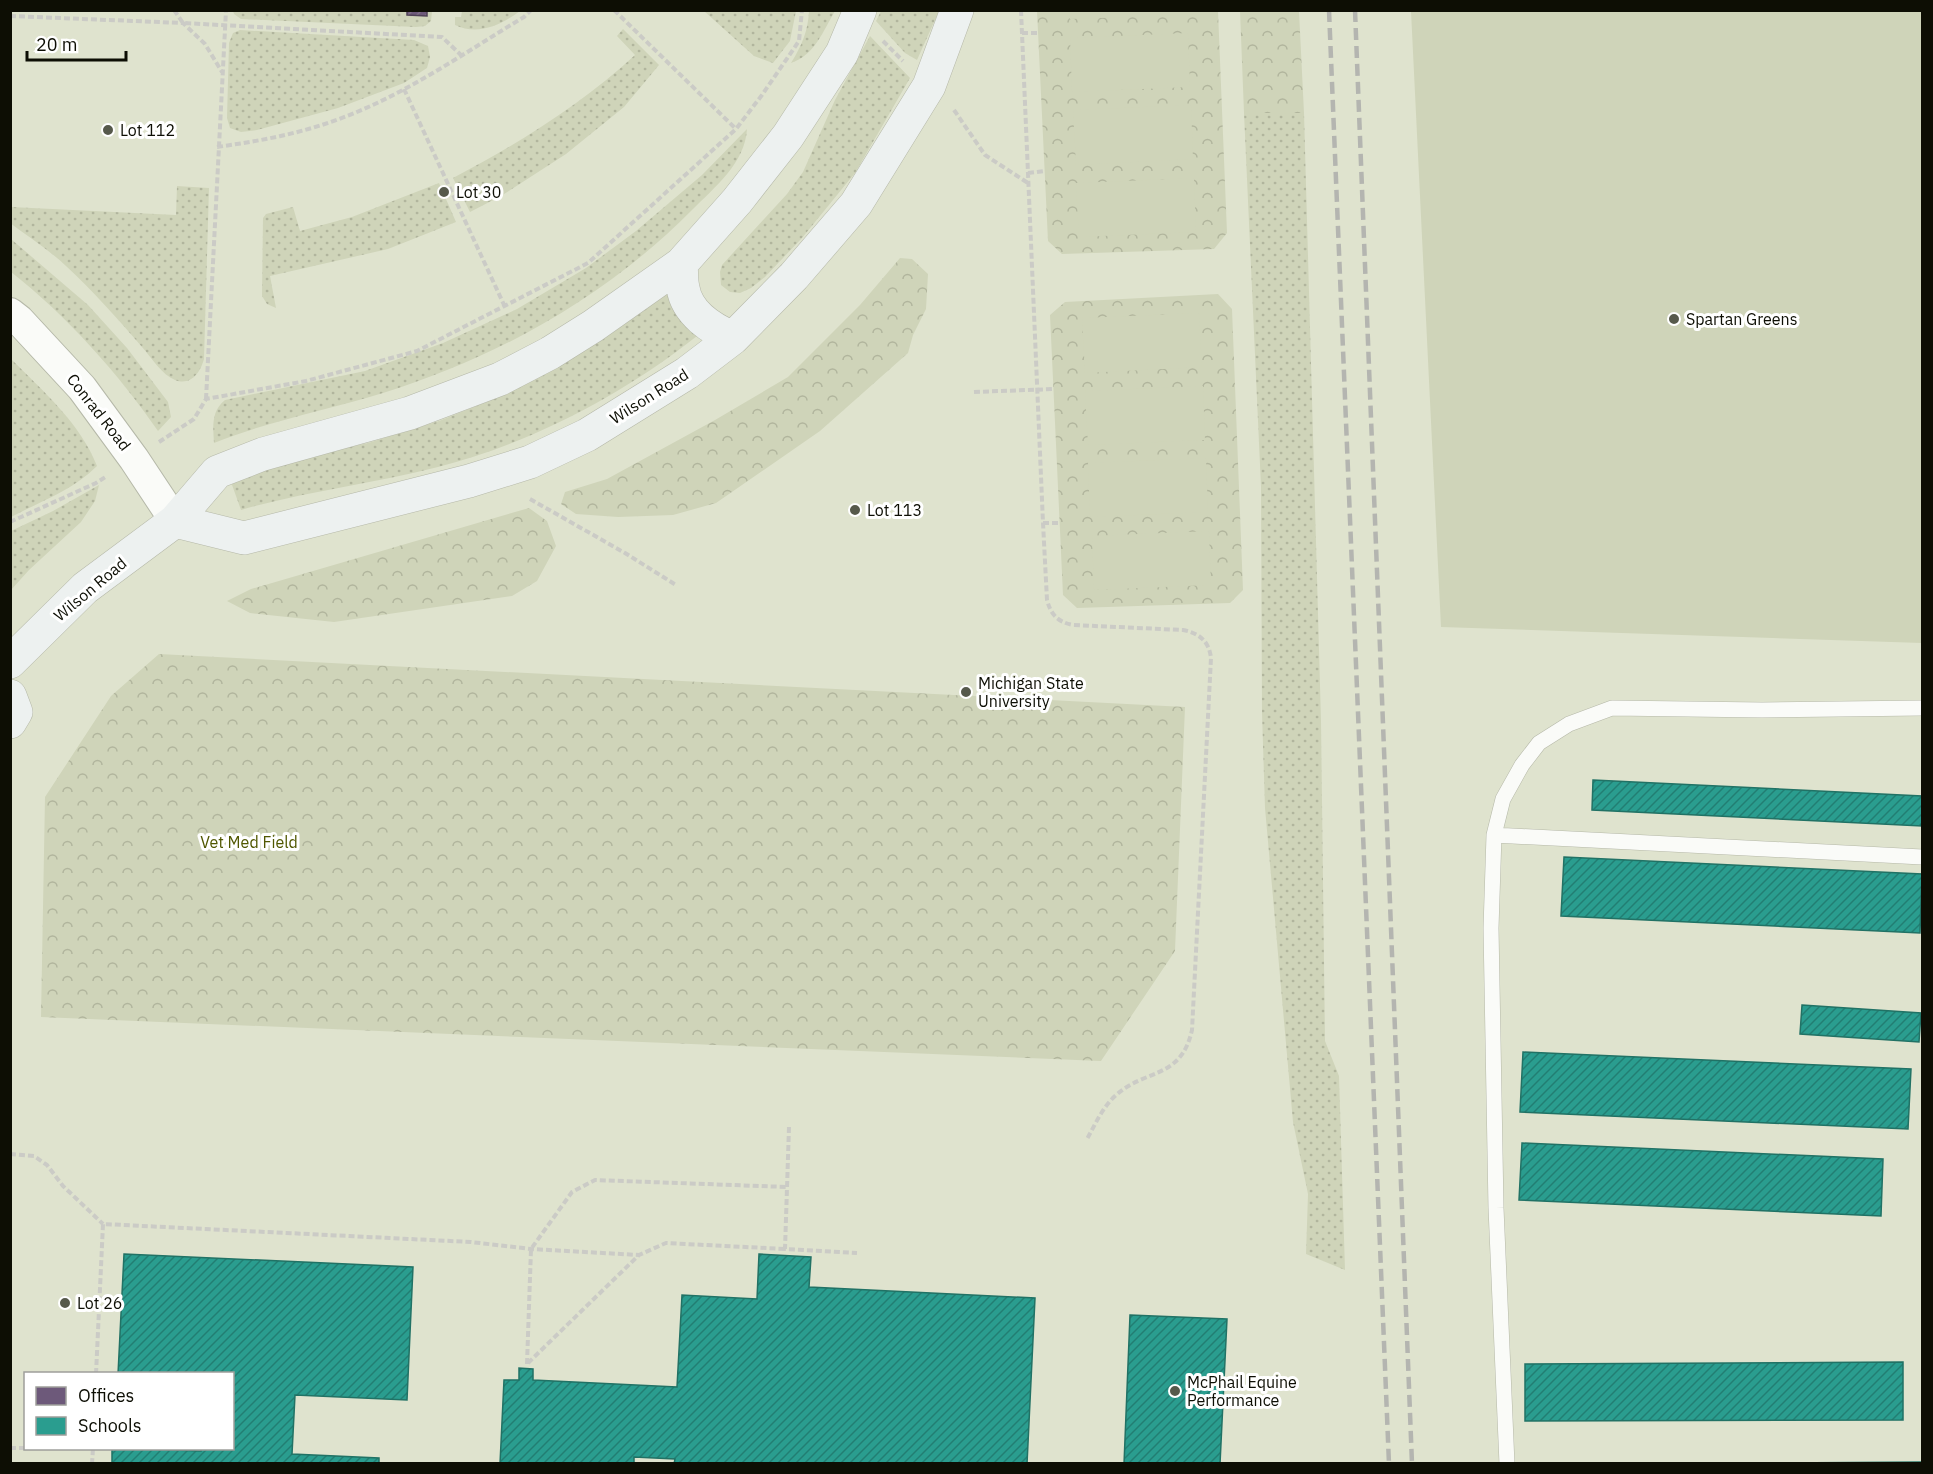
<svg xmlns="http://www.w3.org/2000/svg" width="1933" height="1474" viewBox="0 0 1933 1474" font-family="'IBM Plex Sans',sans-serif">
  <defs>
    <pattern id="grass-dots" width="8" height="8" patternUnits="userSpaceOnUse" patternTransform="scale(1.5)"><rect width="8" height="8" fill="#cfd4b9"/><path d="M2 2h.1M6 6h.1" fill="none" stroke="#b1b59d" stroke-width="1.8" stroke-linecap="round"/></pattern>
    <pattern id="forest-crowns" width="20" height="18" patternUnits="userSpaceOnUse" patternTransform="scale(1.5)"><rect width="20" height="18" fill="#cfd4b9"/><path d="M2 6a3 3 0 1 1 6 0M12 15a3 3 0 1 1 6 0" fill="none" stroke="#b1b59d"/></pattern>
    <pattern id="offices-hatch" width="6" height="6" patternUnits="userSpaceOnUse" patternTransform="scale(1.5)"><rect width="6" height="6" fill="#6d597a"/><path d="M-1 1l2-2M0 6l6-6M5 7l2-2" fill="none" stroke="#7f7088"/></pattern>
    <pattern id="schools-hatch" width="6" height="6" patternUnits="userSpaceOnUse" patternTransform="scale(1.5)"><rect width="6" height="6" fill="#2a9d8f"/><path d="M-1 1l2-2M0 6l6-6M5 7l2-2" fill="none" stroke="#227e73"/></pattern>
  </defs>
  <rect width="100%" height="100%" fill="#dfe3ce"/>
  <path fill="url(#grass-dots)" d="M407 10 427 15V11H432L431 21 425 26 416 27 241 19 234 14 233 11Z
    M462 11V10L520 11C501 25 478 36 455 25V17H461Z
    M704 11H796L790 41 773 63 754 56Z
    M809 11H835C823 31 815 55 791 63 802 45 808 31 809 11Z
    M881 11H939L917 60 905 53 876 21Z
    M623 29 659 65 624 107 566 154 501 196 470 212 453 178C518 144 582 104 635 55L617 36Z
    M240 30 414 40 428 46 430 57 427 68 404 83 338 108 257 130 241 132 230 128 227 118 229 43 233 33Z
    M870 36 910 78 855 173 802 238 765 277 751 288 740 293 730 292 721 285 720 272 722 265 787 194 803 172 835 100Z
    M1244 113H1304L1321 721 1325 1041 1339 1076 1345 1270 1306 1254 1308 1194 1293 1122 1265 808 1262 713 1261 487Z
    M747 129C745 163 715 187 692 210 607 296 499 357 383 393 327 410 269 421 214 443 213 427 211 411 225 400L365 371 443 343 517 309 586 268 636 231 702 175Z
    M439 183 456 222 388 249 270 276 276 308 267 304 262 296 263 218 266 214 293 207 300 231 352 217Z
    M177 186 209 188 204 359C200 373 191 386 175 380 162 375 151 357 142 347 118 319 93 291 66 266 49 250 29 237 10 223L11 207 176 215Z
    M11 239 88 305 127 348 168 402 171 417 158 431C118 373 66 315 11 272Z
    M666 294 670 295 697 336C621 396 531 443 438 467 373 484 306 491 241 510L231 482 313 455 368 443 439 421 501 396 558 367 608 336Z
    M11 359C42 390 81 424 97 466 72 491 41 501 11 517Z
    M99 485 95 501 81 522 29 570 11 590V531L53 511Z"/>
  <path fill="url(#forest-crowns)" d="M1037 11H1218L1227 233 1214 249 1062 254 1048 241Z
    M1240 11H1299L1304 113H1244Z
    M900 258 912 259 928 274 926 309 913 335 908 353 820 431 716 503 673 515 618 517 576 514 561 504 565 492 607 479 715 420 788 377 860 305Z
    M1218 294 1232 309 1243 590 1230 603 1077 608 1063 595 1050 315 1065 302Z
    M529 508 547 521 556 546 537 581 512 596 334 622 250 613 227 601 251 589Z
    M159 654 1185 707 1175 951 1101 1061 41 1017 45 797 111 696Z"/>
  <path fill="#cfd4b9" d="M1187 11V15L1070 19 1069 11Z
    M1411 11H1922V643L1441 627Z
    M1188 33 1190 87 1072 92 1070 38Z
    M1191 105 1193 159 1076 165 1073 110Z
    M1194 178 1196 232 1079 237 1076 183Z
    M1199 313 1202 367 1085 373 1082 318Z
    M1203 386 1205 440 1088 445 1085 391Z
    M1206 458 1208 512 1090 517 1088 463Z
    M1209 531 1211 585 1094 590 1092 536Z"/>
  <path fill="url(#offices-hatch)" stroke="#504257" stroke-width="1.5" d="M407 10H427V16L407 15Z"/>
  <path fill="url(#schools-hatch)" stroke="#217265" stroke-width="1.5" d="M1593 780 1922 796V826L1592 810Z
    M1564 857 1922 874 1920 933 1561 916Z
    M1802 1005 1921 1013 1919 1042 1800 1034Z
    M1523 1052 1911 1069 1908 1129 1520 1112Z
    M1522 1143 1883 1159 1881 1216 1519 1200Z
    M124 1254 413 1267 407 1400 295 1395 292 1454 379 1458V1464H112V1448L201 1451V1448H232V1374H118Z
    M759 1254 811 1257 809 1287 1035 1298 1027 1464H674L675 1459 634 1457V1464H500L504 1380H519V1368L533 1369V1380L677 1387 682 1295 757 1299Z
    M1130 1315 1227 1319 1220 1464H1124Z
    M1903 1362V1420L1525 1421V1364Z
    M1922 1462V1464H1613Z"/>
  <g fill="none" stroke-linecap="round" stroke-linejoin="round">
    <defs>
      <path id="lane" d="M1494 835 1922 857
        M1507 1464 1496 1208 1491 928 1494 835 1503 799 1522 765 1539 743 1569 724 1612 708 1762 710 1922 708"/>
      <path id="street" d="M10 313 19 320 82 388 134 459 175 521"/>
      <path id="secondary" d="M681 264C682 272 681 280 683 288 687 313 712 329 733 338
        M175 521 244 538 469 481 530 462 587 435 687 373 733 338 794 276 856 204 929 86 957 10
        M10 662 85 588 175 521 217 472 263 454 410 413 500 379 550 353 593 326 681 264 737 201 788 136 842 53 860 10
        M10 696 16 712 10 722"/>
    </defs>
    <use href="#lane" stroke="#b5b8a8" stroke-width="16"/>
    <use href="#street" stroke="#b5b8a8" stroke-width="32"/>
    <use href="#secondary" stroke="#b5b8a8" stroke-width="34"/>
    <path stroke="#cbcbc6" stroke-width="4" stroke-dasharray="6 3" stroke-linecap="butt" d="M174 10 183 23 442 37 461 55
      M614 10 736 129
      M1021 10 1043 523 1047 600C1051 615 1058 622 1073 625L1183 630C1199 633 1209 641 1211 658L1192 1030C1181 1080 1145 1068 1115 1096 1102 1108 1095 1125 1087 1139
      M10 16 183 23 205 44 222 72
      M1022 33H1039
      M883 41 903 61
      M404 89 505 307
      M954 110 985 155 1028 183
      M217 147C259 141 299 134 339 119 405 95 464 53 524 17L531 10
      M1028 173 1045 171
      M974 392 1054 389
      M206 399 226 10
      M159 442 194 419 206 399 306 381 417 351 588 263 736 129 762 95 799 41 802 10
      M530 499 625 553 676 585
      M10 522 96 483 107 476
      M1043 523H1059
      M789 1127 785 1249 857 1253
      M10 1154 34 1156 47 1165 63 1186 103 1224
      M528 1363 639 1255 666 1243 785 1249
      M527 1364 531 1249 572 1192 595 1180 787 1187
      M96 1374 103 1224 471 1242 531 1249 639 1255
      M10 1448H43
      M92 1464 93 1448"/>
    <use href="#lane" stroke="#fafbf8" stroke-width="15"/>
    <use href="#street" stroke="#fafbf8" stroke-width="30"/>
    <use href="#secondary" stroke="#edf1f0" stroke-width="33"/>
    <path stroke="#b4b5b0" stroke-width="4.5" stroke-dasharray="12 6" stroke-linecap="butt" d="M1329 10 1389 1464
      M1355 10 1412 1464"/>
  </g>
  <g fill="#56594b" stroke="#fff" stroke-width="2">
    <circle cx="108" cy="130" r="6"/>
    <circle cx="444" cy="192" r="6"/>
    <circle cx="1674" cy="319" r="6"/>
    <circle cx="855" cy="510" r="6"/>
    <circle cx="966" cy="692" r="6"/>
    <circle cx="65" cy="1303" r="6"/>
    <circle cx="1175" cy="1391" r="6"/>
  </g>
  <g text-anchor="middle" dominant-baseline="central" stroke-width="6" stroke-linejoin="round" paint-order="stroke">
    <g font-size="16" fill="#0d0e04" stroke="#fff" text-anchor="start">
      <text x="120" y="130">Lot 112</text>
      <text x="456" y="192">Lot 30</text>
      <text x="1686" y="319">Spartan Greens</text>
      <text x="867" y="510">Lot 113</text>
      <text x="978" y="683">Michigan State<tspan x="978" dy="18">University</tspan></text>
      <text x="77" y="1303">Lot 26</text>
      <text x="1187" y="1382">McPhail Equine<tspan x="1187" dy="18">Performance</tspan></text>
    </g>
    <g font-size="16" fill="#0d0e04" stroke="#fff">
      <text transform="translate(649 396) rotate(-32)">Wilson Road</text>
      <text transform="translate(99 412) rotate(52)">Conrad Road</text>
      <text transform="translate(90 589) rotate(-40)">Wilson Road</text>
    </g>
    <g font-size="16" fill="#505700" stroke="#fff">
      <text x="249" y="842">Vet Med Field</text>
    </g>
  </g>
  <rect width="1933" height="1474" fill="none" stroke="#0d0e04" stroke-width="24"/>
  <rect x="24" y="1372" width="210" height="78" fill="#ffffff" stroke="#9e9f9b" stroke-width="1.5"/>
  <rect x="36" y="1387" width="30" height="18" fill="#6d597a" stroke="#9e9f9b" stroke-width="1.5"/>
  <text x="78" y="1402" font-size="18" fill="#0d0e04">Offices</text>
  <rect x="36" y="1417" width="30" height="18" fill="#2a9d8f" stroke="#9e9f9b" stroke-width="1.5"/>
  <text x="78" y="1432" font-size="18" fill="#0d0e04">Schools</text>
  <path d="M27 51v9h99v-9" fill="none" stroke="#0d0e04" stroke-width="3"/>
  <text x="36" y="51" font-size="18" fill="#0d0e04" stroke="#ffffff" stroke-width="4.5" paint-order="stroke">20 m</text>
</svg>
